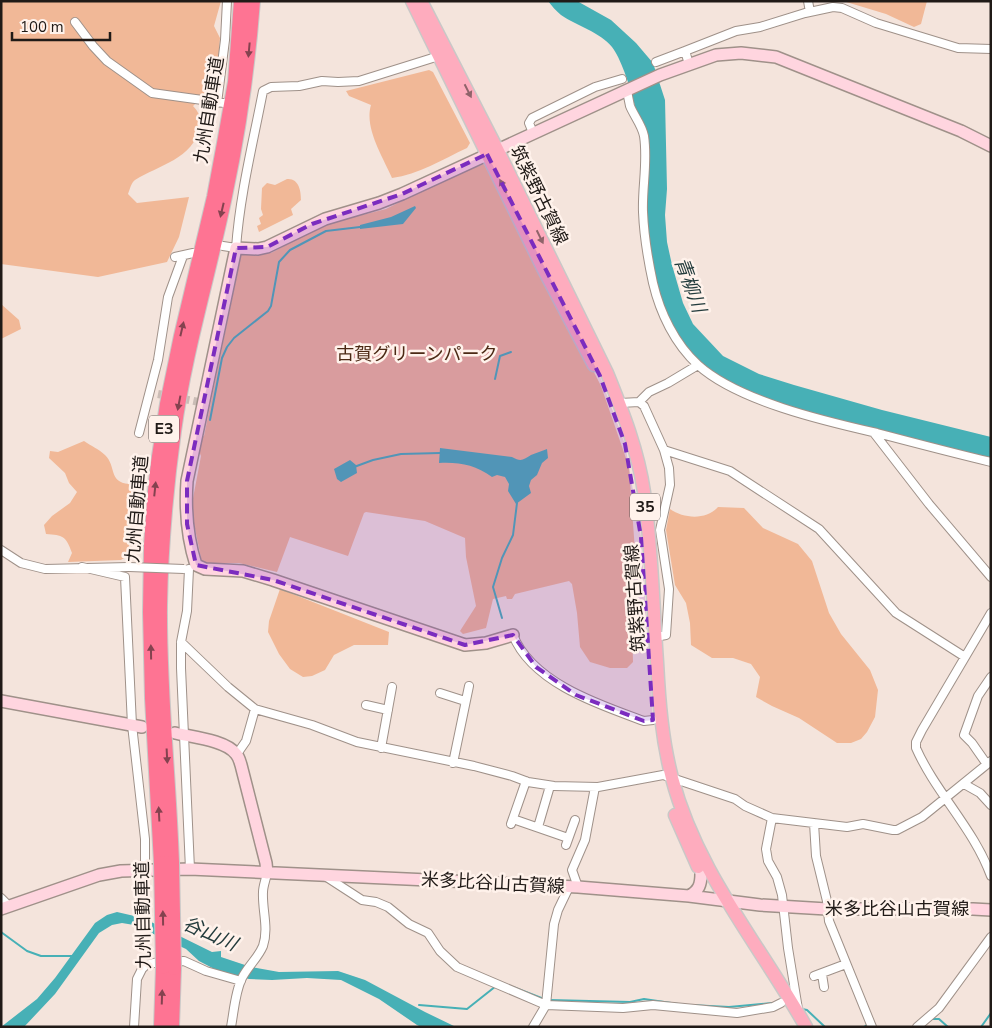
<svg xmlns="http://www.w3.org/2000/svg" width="992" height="1028" viewBox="0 0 992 1028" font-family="'Nunito Sans','Noto Sans JP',sans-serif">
  <rect width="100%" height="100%" fill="#f4e4dc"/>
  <path fill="#f1b897" d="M1 1H221L214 26 220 38 216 90 213 93H207L193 106C199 112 201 118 200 127 193 159 159 165 135 180 131 183 130 189 128 194L137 203 189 197 179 237 167 262 98 277 1 264Z
    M843 1H927L921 24 914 27 886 14Z
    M429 70 433 72 470 143 467 148C443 159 418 175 392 178 383 157 364 128 371 105L349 96 346 91Z
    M484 164 544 274 601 386 629 467 636 565 629 567 628 582 632 624 633 662 627 668H610L590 662 580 647 577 613 572 584 569 581 515 594 512 599H507L506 596 493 599 486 628 463 634 460 631 476 606 466 557 465 538 425 521 366 512 364 513 348 556 290 537 277 572 239 563H202L191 509 201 456 198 449 200 437 204 436 242 250 271 253 326 224 386 209 441 181Z
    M287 179C299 178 301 191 301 200L291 209 293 215 259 232 257 226 261 224 259 218 263 215 261 209 262 188 267 183 275 185Z
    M1 304 19 320 21 329 1 339Z
    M84 441C91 446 99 449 105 455 117 467 108 482 129 484L135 466 138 472 140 483 138 512 132 529 127 556 121 560 68 562 72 553C66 536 63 535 46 534L44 525 52 516 70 503 77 492 69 483 65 473 49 458 50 451 58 452Z
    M718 507 744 508 763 528 798 544 812 561 829 613 841 634 870 670 878 690 875 717 867 732 861 739 851 743H837L799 718 772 706 756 697 760 677 751 664 733 658H712L691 645 690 623 686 603 675 585 666 530 670 509C684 519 707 520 718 507Z
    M280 589 389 632 388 645H354L334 655 325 670 312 676 303 677 290 669 279 654 268 632 269 621Z"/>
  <path fill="#47b0b6" d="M548 1H577L611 20 636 43 653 63 665 100 667 189 665 215 667 242 672 265 683 303 693 324 723 356 759 374 794 385 882 410 991 437V460C950 449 910 439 870 428 817 415 736 397 696 359 660 325 647 256 646 208 646 197 647 185 647 174 646 145 629 69 612 47 600 32 577 26 561 15 556 11 552 6 548 1Z
    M415 206 416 208 403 224 360 229V225L391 217Z
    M440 448 512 457C521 462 523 460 531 455 536 453 542 451 547 449L548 458 542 463 537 475 531 480 529 486 531 493 516 504 508 491 509 484 505 477 497 475 492 477C475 465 460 462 439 463Z
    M350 460 356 465 357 473 341 482 337 479 334 469Z
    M117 912 143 918 212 952 221 951V957L251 967 279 972 338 971 365 980 425 1012 456 1027H421L417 1025 379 999 341 980 307 978 272 980 249 979 220 972 199 961 186 949 134 925 122 923 112 925 99 933 55 994 24 1027H1L37 999 55 978 95 923 107 915Z"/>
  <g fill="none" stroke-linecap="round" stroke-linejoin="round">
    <path stroke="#47b0b6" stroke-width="2" d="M495 379 500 356 511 352
      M210 420 222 358 227 347 234 338 268 311 271 306 279 262 290 250 326 231 360 227
      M354 467 373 460 401 454 440 453
      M502 618 493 587 502 558 513 535 517 503
      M1 932 27 951 41 956H72
      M513 987 544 999
      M549 1000 630 1002 644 999 678 1004
      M419 1005 467 1009 496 986
      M690 1005 729 1007 772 1003
      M802 1009 807 1010 825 1027
      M931 1019H939L948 1027
      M864 1027 867 1025
      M981 1027 991 1013"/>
    <path stroke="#cabcb5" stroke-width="8" stroke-dasharray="8 4" stroke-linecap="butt" d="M158 394 204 403"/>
    <defs>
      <path id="street" d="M808 1 810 12
        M75 22 93 46 107 61 152 93 224 103
        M656 62 685 51
        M689 64 685 51 736 31 760 27 805 13 833 7 842 8 876 23 958 48 991 49
        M627 91C628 96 629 101 630 106 634 116 642 125 644 136 648 162 642 187 643 212 644 236 648 260 653 283 660 313 675 344 698 365 738 401 824 421 877 433 915 443 953 453 991 462
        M217 103 225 40 227 1
        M533 133 529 123 532 118 595 87 622 79
        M223 246 236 248C240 194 253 143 263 91L271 87 299 86 322 81 338 82 359 81 439 56
        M175 257 193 253
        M639 402 649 392 668 383 698 365
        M620 403 639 402 644 406 664 450 730 471 819 529 896 613 965 657
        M139 433 158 360 168 297 183 256
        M874 433 929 504 991 577
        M1 550 21 563 45 569 129 567
        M82 567 125 577 132 725 145 839V869
        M189 569 187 611 181 642V668L190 869
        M991 613 922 730 916 742V748C936 793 974 829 991 876
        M513 635C532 683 600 705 644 721L653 720
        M655 637 666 635 669 589 660 530 670 485 669 468 664 450
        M181 642 228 687 255 709 312 725 357 742 474 766 512 776 528 782 554 786 598 787 663 775 735 799 745 806 772 818 847 827 863 824 893 830H897L922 817 991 761
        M440 693 465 701
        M366 705 388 710
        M381 748 392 687
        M237 754 246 741 255 709
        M453 763 469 686
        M986 763 972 743 964 735 978 696 991 677
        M964 784 980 793 991 805
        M772 818 766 849 768 861 777 877 782 895 788 948 798 1009
        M513 819 568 838
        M814 823 816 856 827 901 829 921 872 1027
        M511 824 526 781
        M538 827 550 786
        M566 845 575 820
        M325 876 362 900 376 902 388 907 409 924 428 933 440 951 457 967 546 1005 623 1008 653 1005 737 1013 773 1007 781 1003
        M578 887 572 870 585 840 595 787
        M1 898 9 906
        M822 974 824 987
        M814 976 846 964
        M134 1027 137 979 142 969 146 965 158 962 184 961 206 971 241 981
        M231 1027C234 1011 235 992 242 978 248 966 258 958 263 946 269 928 262 910 263 892 263 886 266 879 267 873
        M533 1027 546 1005 554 924 558 910 569 887
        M917 1027 939 1008 991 937"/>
      <path id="secondary" d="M513 635 486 643 465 645 273 580 243 571 205 569 196 565C187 537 185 510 187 481L236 248 258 249 267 247 325 219 379 203 402 194 660 75 716 55 741 53 776 57 961 131 991 146
        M1 701 142 727
        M175 733C191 737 226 740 236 754 239 757 240 762 241 765L266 863 267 873
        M689 896C699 891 701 884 701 874
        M1 909 99 875 121 871 190 869 578 887 689 896 760 905 827 909H973L991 910"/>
      <path id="primary" d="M412 1 543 268 594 365
        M421 1 497 149 607 373C623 412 638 451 644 492 652 548 653 606 657 662 659 701 662 740 672 778 697 873 759 943 806 1027
        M675 815 698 867"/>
      <path id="highway" d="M161 863 152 698 150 612 151 546 154 500 158 463 167 404 181 336 214 197 225 138 235 82 241 1
        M172 863C169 777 159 691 160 605 161 547 166 489 174 431 185 351 209 274 225 196 239 131 248 67 253 1
        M161 1027 163 967
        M172 1027 174 968"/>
    </defs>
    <use href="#street" stroke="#9f9189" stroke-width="10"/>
    <use href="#secondary" stroke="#9f9189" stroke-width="14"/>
    <use href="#primary" stroke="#c9c8c7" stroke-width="15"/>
    <use href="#highway" stroke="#c9c8c7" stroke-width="16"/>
    <use href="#street" stroke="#fff" stroke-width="8"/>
    <use href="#secondary" stroke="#ffd5df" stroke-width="11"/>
    <use href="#primary" stroke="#feacbe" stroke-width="12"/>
    <use href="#highway" stroke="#fe7493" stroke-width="14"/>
    <defs>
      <path id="street-bridge" d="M129 567 184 569"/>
      <path id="highway-bridge" d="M161 863 163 967
        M172 863 174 968"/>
    </defs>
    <use href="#street-bridge" stroke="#9f9189" stroke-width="10" stroke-linecap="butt"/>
    <use href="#highway-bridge" stroke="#c9c8c7" stroke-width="16" stroke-linecap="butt"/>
    <use href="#street-bridge" stroke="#fff" stroke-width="8"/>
    <use href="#highway-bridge" stroke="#fe7493" stroke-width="14"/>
  </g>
  <defs><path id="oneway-solid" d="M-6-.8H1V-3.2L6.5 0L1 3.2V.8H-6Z" transform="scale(1.25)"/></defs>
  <g fill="#84424f">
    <use href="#oneway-solid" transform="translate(249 50) rotate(95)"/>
    <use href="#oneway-solid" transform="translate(222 210) rotate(103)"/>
    <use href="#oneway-solid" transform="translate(182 329) rotate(-77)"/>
    <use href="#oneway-solid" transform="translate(179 403) rotate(101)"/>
    <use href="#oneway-solid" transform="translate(155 489) rotate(-84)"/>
    <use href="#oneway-solid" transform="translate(151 652) rotate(-91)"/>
    <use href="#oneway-solid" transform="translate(167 756) rotate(87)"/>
    <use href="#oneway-solid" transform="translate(159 814) rotate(-93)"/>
    <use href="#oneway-solid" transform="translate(163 918) rotate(-91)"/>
    <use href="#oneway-solid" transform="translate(162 997) rotate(-88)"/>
  </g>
  <g fill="#8f636a">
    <use href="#oneway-solid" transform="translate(468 91) rotate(63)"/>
    <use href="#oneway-solid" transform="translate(503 186) rotate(-116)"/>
    <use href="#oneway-solid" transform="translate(540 237) rotate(64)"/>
  </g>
  <path fill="#7b2cbf" fill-opacity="0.2" stroke="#7b2cbf" stroke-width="4" stroke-dasharray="10 6" stroke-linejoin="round" d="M487 154 600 376 625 444 641 537 653 720 644 721 576 695 536 667 513 635 465 645 273 580 196 565 187 524V481L236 248 267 247 312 224 402 194Z"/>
  <g text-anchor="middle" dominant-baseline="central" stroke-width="5" stroke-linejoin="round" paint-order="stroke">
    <g fill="#fff2eb" stroke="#635b57" stroke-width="1">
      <rect x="149" y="415.5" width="30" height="27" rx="4"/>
      <rect x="630" y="493.5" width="30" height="27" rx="4"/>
    </g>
    <g font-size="16" font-weight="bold" fill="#201a17">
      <text x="164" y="429">E3</text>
      <text x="645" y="507">35</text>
    </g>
    <g font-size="18" fill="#201a17" stroke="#fff2eb">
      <text transform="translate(209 110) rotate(-81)">九州自動車道</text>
      <text transform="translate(539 195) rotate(64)">筑紫野古賀線</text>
      <text transform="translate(137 509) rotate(-85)">九州自動車道</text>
      <text transform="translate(635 598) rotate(-94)">筑紫野古賀線</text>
      <text transform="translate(493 883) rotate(3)">米多比谷山古賀線</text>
      <text x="897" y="909">米多比谷山古賀線</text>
      <text transform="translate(143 915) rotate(-91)">九州自動車道</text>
    </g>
    <g font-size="18" fill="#4b2914" stroke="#fff2eb">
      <text x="417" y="354">古賀グリーンパーク</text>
    </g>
    <g font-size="19" font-style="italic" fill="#243c3d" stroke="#fff2eb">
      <text transform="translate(690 285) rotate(70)">青柳川</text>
      <text transform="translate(210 934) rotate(24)">谷山川</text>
    </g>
  </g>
  <rect width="992" height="1028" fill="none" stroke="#201a17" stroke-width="5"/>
  <path d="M12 32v8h98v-8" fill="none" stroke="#201a17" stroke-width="2.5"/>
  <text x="20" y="32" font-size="15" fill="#201a17" stroke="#fff2eb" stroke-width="4" paint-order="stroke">100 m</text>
</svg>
